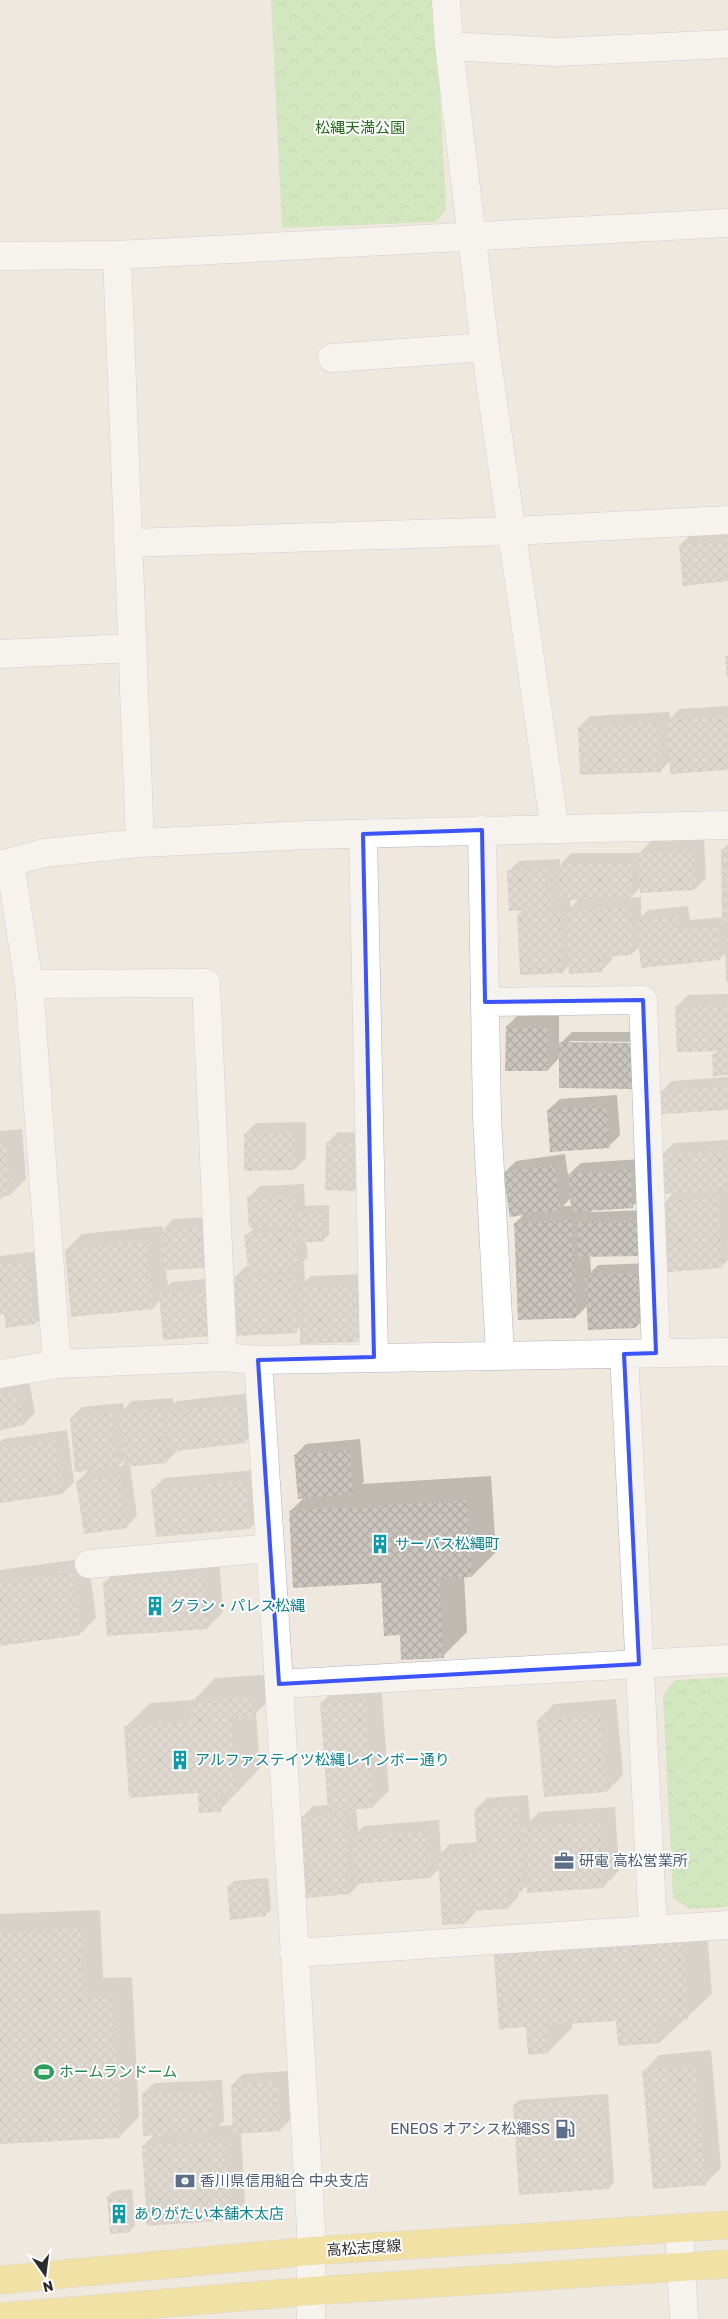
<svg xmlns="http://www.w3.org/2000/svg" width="728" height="2319" viewBox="0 0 728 2319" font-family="Rubik,'Noto Sans JP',sans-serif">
  <defs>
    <pattern id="park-crowns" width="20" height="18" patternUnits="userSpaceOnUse" patternTransform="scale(1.25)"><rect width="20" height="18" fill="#afe59a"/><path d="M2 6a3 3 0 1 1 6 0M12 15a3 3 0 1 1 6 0" fill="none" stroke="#97c585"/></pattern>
    <pattern id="building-cross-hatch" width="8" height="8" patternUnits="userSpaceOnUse" patternTransform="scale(1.25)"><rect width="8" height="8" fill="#c9c5bd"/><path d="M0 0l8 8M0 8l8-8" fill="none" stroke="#ada9a3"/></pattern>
  </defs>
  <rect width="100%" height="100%" fill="#eee8de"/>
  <path fill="url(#park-crowns)" d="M271 0H435L446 210 435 222 282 228Z
    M728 1677V1907L689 1909 673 1898 663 1695 675 1680Z"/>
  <path fill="#0003" fill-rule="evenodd" d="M728 530V579L680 545 691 534Z
    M728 706V769L670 761 660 771 579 727 590 716 669 712 670 719 679 709Z
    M704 839 706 878 695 889 641 887 630 898 641 897V917L648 910 688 906 690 920 723 917 722 850 728 844V980L727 952 719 959 640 946 632 954 612 955V960L601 971 570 965 562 972 519 914 523 909 508 872 519 861 560 859V865L571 853H639L651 841ZM570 898H580L571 907Z
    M728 994V1074L713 1055 719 1050 677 1006 688 995Z
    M518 1015 559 1016V1045L572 1032H644L643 1077 560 1057 548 1070 507 1026ZM570 1041 640 1042V1044H570Z
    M728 1077V1108L661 1092 672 1081Z
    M617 1095 620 1135 609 1146 548 1110 560 1099Z
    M306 1122V1158L295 1169 245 1134 256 1123Z
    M22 1129 26 1179 10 1195H5L0 1200V1131Z
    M338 1132 366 1133V1178L355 1189 327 1143Z
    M728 1140V1260L721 1267 665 1202 674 1192 663 1154 674 1143Z
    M565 1154 568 1175 581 1163 641 1159 644 1195 632 1207 591 1209V1212L651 1210 652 1243 590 1256 591 1272 598 1265 654 1263 647 1316 636 1327 588 1305 576 1317 515 1223 524 1214 505 1172 516 1161ZM571 1198 572 1206H563Z
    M304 1184 305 1206 329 1205V1235L323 1240 306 1241 308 1257 302 1263H304L305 1282 311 1276 367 1274 368 1329 357 1341 301 1326 296 1331 235 1277 246 1266H249L246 1236 255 1226 249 1197 260 1186Z
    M212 1217 214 1256 203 1267 166 1269 168 1286 172 1282 216 1278 220 1324 161 1300 153 1308 66 1250 82 1234 162 1226 163 1230 173 1219Z
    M40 1251 47 1312 36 1323 5 1313 0 1314V1256Z
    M29 1380 35 1413 24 1424 0 1429V1385Z
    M252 1393 256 1431 245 1442 178 1450 167 1461 130 1465 137 1516 126 1527 78 1481 89 1469 71 1418 82 1407 123 1403 124 1409 132 1401 173 1398V1404L177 1401ZM125 1460V1465L118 1466Z
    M67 1430 74 1482 63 1493 0 1502V1442L3 1439Z
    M360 1439 364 1482 361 1484 491 1476 496 1552 472 1576H464L467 1632 443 1656 401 1634 382 1582 290 1511 304 1498 295 1455 306 1444Z
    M257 1470 261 1517 250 1528 153 1489 164 1478Z
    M88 1558 96 1618 80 1634 0 1644V1570Z
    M219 1559 223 1612 207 1628 104 1583 120 1567Z
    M277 1674 278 1691 256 1713 260 1768 220 1810 126 1727 150 1703 194 1700 215 1678Z
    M381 1683 389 1791 373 1806 356 1808 358 1832 364 1826 439 1820 441 1853 450 1844 478 1842 476 1809 487 1798 528 1795 530 1821 539 1812 615 1807 619 1871 603 1887 528 1885 522 1890 518 1891 519 1896 508 1908 477 1910 466 1923 440 1868 431 1877 361 1882 350 1893 302 1817 313 1806 328 1805 321 1703 337 1687Z
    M616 1699 623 1775 607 1791 538 1720 554 1704Z
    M268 1878 271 1910 265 1915 228 1887 234 1881Z
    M100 1910 103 1978 132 1977 139 2117 119 2137 0 2143V1914Z
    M706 1919 712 1994 660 2042 617 2019 572 2022V2028L548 2052 527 2026 495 1955 520 1931Z
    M711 2050 721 2168 705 2184 644 2071 659 2055Z
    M288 2071 291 2119 280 2130 241 2133 245 2203 229 2219 143 2146 155 2134 143 2094 154 2083 222 2080 224 2121 218 2126 234 2125 232 2085 243 2074Z
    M608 2094 614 2182 609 2188 514 2105 519 2100Z
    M132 2189 135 2226 130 2231 108 2196 114 2191Z"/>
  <path fill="url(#building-cross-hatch)" d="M728 539V581L683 586 679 545Z
    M725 656H728V677H727Z
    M728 716V770L670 774 667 720Z
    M659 723 661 772 580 775 578 726Z
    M721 849H728V922H722Z
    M694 850 695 890 640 893 639 852Z
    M559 864H631V899L559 900Z
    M549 869 551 910 509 911 507 871Z
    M630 908 632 955 601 957 602 972 569 974 566 911Z
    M560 911 563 973 520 975 517 913Z
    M677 916 679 930 717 927 720 960 641 968 636 920Z
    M725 939H728V982H726Z
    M728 1004V1051L677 1052 675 1006Z
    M506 1026H549L548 1071H505Z
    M559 1042 633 1043V1089L559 1088Z
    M728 1053V1075L713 1076 712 1054Z
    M728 1086V1110L662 1114 660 1091Z
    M606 1105 610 1148 550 1152 547 1110Z
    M295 1133V1170L244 1171V1134Z
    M326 1143H356L355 1191 325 1190Z
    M7 1144 10 1196H0V1145Z
    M727 1150 728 1190 665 1194 662 1154Z
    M554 1165 561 1210 510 1217 503 1172Z
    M631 1170 633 1208 571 1212 569 1173Z
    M294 1195 295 1226 249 1228 247 1196Z
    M717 1198 722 1268 668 1272 663 1201Z
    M324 1210V1242H298L297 1211Z
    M573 1220 576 1318 518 1320 514 1223Z
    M641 1221 642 1256 578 1257V1222Z
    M202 1228 204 1268 164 1270 161 1230Z
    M293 1229 298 1269 249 1275 244 1235Z
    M147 1241 153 1309 71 1317 65 1249Z
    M29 1262 36 1324 6 1328 4 1314 0 1315V1265Z
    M643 1273 645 1313H636V1328L588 1330 585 1276Z
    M294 1274 297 1333 236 1336 234 1277Z
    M356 1285 358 1342 300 1344 299 1287Z
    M205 1289 209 1336 163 1340 159 1293Z
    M18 1391 25 1425 0 1430V1394Z
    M242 1404 246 1443 168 1452 164 1412Z
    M162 1408 167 1463 124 1467 119 1412Z
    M112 1413 118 1468 75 1472 70 1418Z
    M56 1440 63 1494 0 1503V1448Z
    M349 1450 353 1494 298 1499 294 1455Z
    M119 1475 127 1528 84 1534 76 1481Z
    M246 1481 250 1529 156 1537 151 1489Z
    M467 1500 472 1577 439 1579 444 1658 401 1660 400 1635 384 1636 381 1583 293 1588 289 1511Z
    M73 1573 80 1635 0 1646V1583Z
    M204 1575 208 1629 107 1636 103 1582Z
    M253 1697 255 1717 231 1719 236 1793 220 1794 221 1812 199 1813 198 1793 129 1798 124 1726 192 1722 190 1702Z
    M366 1699 373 1808 328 1811 320 1702Z
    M600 1714 607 1792 544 1797 537 1720Z
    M518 1806 523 1891 507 1893 508 1909 465 1911 466 1924 442 1925 438 1855 477 1852 474 1809Z
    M345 1813 351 1894 306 1898 300 1817Z
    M600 1822 604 1888 527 1893 522 1827Z
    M428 1831 431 1878 355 1884 352 1836Z
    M263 1883 266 1916 230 1920 227 1886Z
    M81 1929 84 1997 113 1996 120 2138 0 2144V1932Z
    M683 1942 688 2020 658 2021 660 2043 618 2046 616 2021 547 2025 548 2053 528 2055 526 2027 499 2029 494 1955Z
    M695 2066 706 2185 653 2189 642 2070Z
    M278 2082 280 2131 233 2134 231 2084Z
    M211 2091 213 2133 143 2136 142 2093Z
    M603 2098 609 2189 519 2195 513 2105Z
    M225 2140 230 2220 147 2226 142 2146Z
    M127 2194 130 2232 110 2234 107 2196Z"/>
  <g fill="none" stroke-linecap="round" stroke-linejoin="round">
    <defs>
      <path id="minor" d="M446 0 449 46 485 347 555 830
        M449 46 556 52 728 44
        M117 255 140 843
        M0 256 117 255 728 223
        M332 358 485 347
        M128 543 513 531 728 520
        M0 654 133 648
        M482 830 487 1117 500 1354
        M363 834 374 1357
        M10 863 29 984 57 1364
        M0 865 44 853 140 843 306 835 728 825
        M29 984 206 983 223 1357
        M485 1002 643 1000 656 1353
        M624 1354 653 1930
        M258 1360 279 1684 311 2228V2319
        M0 1374 57 1364 223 1357 258 1360 728 1352
        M89 1564 270 1548
        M279 1684 728 1659
        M294 1953 728 1925
        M679 2228 684 2319"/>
      <path id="major" d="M0 2280 311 2251 728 2225
        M0 2317 311 2291 728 2264"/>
    </defs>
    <use href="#minor" stroke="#b2b3bf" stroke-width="29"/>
    <use href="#major" stroke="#c8c8c8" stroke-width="29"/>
    <use href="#minor" stroke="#fff" stroke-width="28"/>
    <use href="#major" stroke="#f3d95e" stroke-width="28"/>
  </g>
  <path d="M0 0H728V2319H0ZM482 830 485 1002 643 1000 656 1353 624 1354 639 1664 279 1684 258 1360 374 1357 363 834Z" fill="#eee8de" fill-opacity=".55" fill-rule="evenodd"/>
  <path fill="none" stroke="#3c54fd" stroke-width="4" stroke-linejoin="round" d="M482 830 485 1002 643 1000 656 1353 624 1354 639 1664 279 1684 258 1360 374 1357 363 834Z"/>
  <defs>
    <symbol id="building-bare" viewBox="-9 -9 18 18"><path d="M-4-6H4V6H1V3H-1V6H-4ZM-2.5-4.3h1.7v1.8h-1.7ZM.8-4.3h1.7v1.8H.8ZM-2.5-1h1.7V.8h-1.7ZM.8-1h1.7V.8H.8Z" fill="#0f9aa8" stroke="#fff" stroke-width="2.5" paint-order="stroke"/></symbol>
    <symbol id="office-bare" viewBox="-9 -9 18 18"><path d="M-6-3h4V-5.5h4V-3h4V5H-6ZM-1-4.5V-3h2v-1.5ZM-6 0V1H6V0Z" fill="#5c6f8a" stroke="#fff" stroke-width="2.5" paint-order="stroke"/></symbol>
    <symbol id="stadium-bare" viewBox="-9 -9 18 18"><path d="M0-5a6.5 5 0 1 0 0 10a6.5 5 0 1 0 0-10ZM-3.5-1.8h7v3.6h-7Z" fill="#2e9e5b" stroke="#fff" stroke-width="2.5" paint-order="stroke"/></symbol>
    <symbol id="fuel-bare" viewBox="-9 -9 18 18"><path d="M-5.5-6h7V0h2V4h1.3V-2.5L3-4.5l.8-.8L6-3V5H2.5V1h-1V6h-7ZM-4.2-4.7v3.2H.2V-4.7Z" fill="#5c6f8a" stroke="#fff" stroke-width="2.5" paint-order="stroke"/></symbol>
    <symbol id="bank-bare" viewBox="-9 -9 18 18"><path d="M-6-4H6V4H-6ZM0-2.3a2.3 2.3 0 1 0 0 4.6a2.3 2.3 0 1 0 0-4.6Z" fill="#5c6f8a" stroke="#fff" stroke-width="2.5" paint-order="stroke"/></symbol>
  </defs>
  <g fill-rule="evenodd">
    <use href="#building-bare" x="366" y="1530" width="28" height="28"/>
    <use href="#building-bare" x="141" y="1592" width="28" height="28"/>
    <use href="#building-bare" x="166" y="1746" width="28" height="28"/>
    <use href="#office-bare" x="550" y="1847" width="28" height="28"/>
    <use href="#stadium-bare" x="30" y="2058" width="28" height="28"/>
    <use href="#fuel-bare" x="551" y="2115" width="28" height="28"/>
    <use href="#bank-bare" x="171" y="2167" width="28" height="28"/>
    <use href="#building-bare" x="105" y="2200" width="28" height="28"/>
  </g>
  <g text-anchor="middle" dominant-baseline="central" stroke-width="4" stroke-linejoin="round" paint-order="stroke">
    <g font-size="15" fill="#256b19" stroke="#fff">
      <text x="360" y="128">松縄天満公園</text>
    </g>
    <g font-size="15" fill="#0d838f" stroke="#fff" text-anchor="start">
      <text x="395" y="1544">サーパス松縄町</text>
      <text x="170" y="1606">グラン・パレス松縄</text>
      <text x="195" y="1760">アルファステイツ松縄レインボー通り</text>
      <text x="134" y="2214">ありがたい本舗木太店</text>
    </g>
    <g font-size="15" fill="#4e5e75" stroke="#fff" text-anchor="start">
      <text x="579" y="1861">研電 高松営業所</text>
      <text x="550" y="2129" text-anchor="end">ENEOS オアシス松繩SS</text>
      <text x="200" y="2181">香川県信用組合 中央支店</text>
    </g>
    <g font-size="15" fill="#27864d" stroke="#fff" text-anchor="start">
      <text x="59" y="2072">ホームランドーム</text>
    </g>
    <g font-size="15" fill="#2c2c2c" stroke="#fff">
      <text transform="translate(364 2248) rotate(-4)">高松志度線</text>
    </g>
  </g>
  <g transform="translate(45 2274) rotate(166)" stroke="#ffffff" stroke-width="4" paint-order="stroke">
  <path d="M0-4L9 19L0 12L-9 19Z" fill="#2c2c2c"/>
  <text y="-8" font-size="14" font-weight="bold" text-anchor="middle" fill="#2c2c2c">N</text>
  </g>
</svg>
